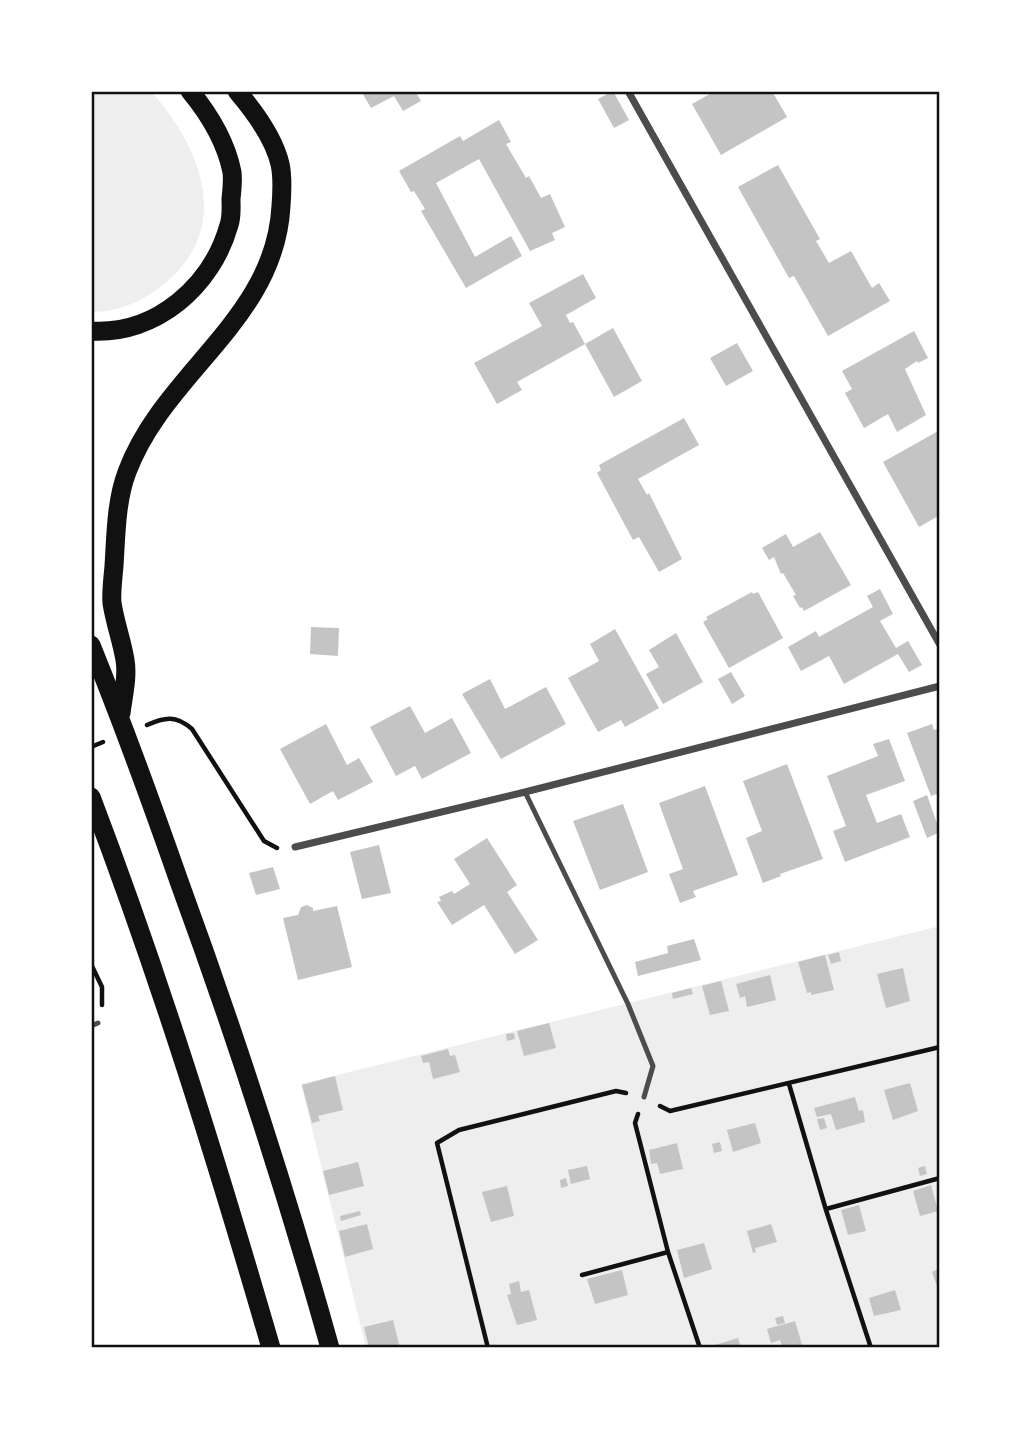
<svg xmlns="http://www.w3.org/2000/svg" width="1031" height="1439" viewBox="0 0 1031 1439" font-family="'Titillium Web',sans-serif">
  <rect width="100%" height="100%" fill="#fff"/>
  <path fill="#eee" d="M91 91H151C201 148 234 227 164 284 143 301 119 312 91 312Z
    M940 926V1348H366L301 1084Z"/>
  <path fill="#c4c4c4" d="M361 91H415L421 101 403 111 394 96 371 108Z
    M613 91 629 120 614 128 598 99Z
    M715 91H772L787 117 721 155 692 104Z
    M499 120 511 142 506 144 526 178 529 176 541 198 550 194 565 227 552 233 555 240 530 251 479 159 436 183 475 257 511 236 522 256 466 288 421 211 425 209 414 191 411 192 399 171 460 136 463 141Z
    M778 165 820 239 816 241 829 263 851 251 872 288 879 283 890 301 828 336 794 276 789 278 738 187Z
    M583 274 596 298 566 315 570 323 573 322 585 344 517 382 522 390 497 404 474 363 542 326 529 303Z
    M613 328 642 381 614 397 585 344Z
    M914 331 928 358 918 363 917 361 905 369 926 415 897 432 888 414 864 428 845 393 852 389 842 371Z
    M737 343 753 371 726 386 710 358Z
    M684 418 699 445 638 479 647 495 649 493 682 559 659 572 639 537 633 540 597 473 601 470 599 465Z
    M940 430V515L919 527 883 462Z
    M820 532 851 585 804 611 802 607 800 608 793 596 796 595 783 573 781 574 774 557 769 560 762 548 786 534 793 547Z
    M880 589 893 614 880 621 896 648 908 641 922 665 909 672 898 654 844 684 829 656 801 671 788 647 816 631 819 637 873 607 867 596Z
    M752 592 753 594 758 592 783 638 729 668 703 622 708 619 706 617Z
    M311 627 339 628 338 656 310 654Z
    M615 629 659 708 625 727 621 720 598 732 568 678 599 661 590 644Z
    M676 633 703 682 663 704 646 674 659 667 649 650Z
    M731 672 745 696 732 704 718 679Z
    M490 679 505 709 546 687 566 724 501 759 462 694Z
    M410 706 425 733 452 718 471 753 422 779 415 766 396 776 370 727Z
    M326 724 347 765 359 758 373 782 338 800 333 791 310 804 280 749Z
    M932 724 934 730 940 728V793L931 796 907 733Z
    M889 739 905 781 866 795 877 823 901 814 910 837 845 862 833 831 846 826 827 776 878 756 873 744Z
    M787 764 823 859 780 874 781 876 763 883 746 838 762 831 743 781Z
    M705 786 738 875 693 891 696 897 680 903 669 874 683 869 659 803Z
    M927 795 940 832 927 838 913 801Z
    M623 804 648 872 600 890 573 821Z
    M487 838 517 885 507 892 538 940 515 954 484 905 452 925 437 902 441 901 439 897 452 891 454 894 470 884 454 859Z
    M379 845 391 893 362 899 350 852Z
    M273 867 280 889 256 895 249 873Z
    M307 905 313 908V911L337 906 352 967 298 980 283 918 298 915 301 907Z
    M694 939 701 960 638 976 635 962 668 953 667 946Z
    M839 952 841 961 831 964 828 955Z
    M825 955 834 990 811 995V992L807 993 798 962Z
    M903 968 910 1001 886 1008 877 974Z
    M770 975 776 1000 747 1007 745 996 740 998 736 984Z
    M721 981 729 1011 710 1015 702 986Z
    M691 988 693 994 673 999 672 993Z
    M549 1023 556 1048 524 1056 517 1031Z
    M514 1033 515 1039 507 1041 506 1034Z
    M448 1049 450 1056 455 1055 460 1072 433 1079 429 1062 423 1063 421 1056Z
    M335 1076 343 1110 318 1116 320 1121 312 1123 302 1085Z
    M910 1083 918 1111 893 1120 884 1090Z
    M855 1097 859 1111 863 1110 865 1122 836 1130 831 1114 817 1117 814 1108Z
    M824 1118 827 1128 820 1130 817 1119Z
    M755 1123 761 1143 733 1152 727 1130Z
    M720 1142 722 1151 714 1153 712 1144Z
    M677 1143 683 1169 660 1174 657 1163 651 1164 649 1150Z
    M358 1162 364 1186 329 1195 323 1171Z
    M587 1166 590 1179 571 1184 568 1170Z
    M925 1166 927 1174 920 1176 918 1168Z
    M566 1178 568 1186 561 1188 560 1180Z
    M931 1185 938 1211 920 1216 913 1191Z
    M507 1186 514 1216 491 1222 482 1192Z
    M859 1205 866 1231 848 1235 841 1210Z
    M360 1211 361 1215 341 1221 340 1216Z
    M367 1224 373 1249 345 1257 339 1231Z
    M771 1224 777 1242 755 1248 756 1252 753 1253 747 1231Z
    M704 1243 712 1269 684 1278 677 1250Z
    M940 1268V1288L938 1289 932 1272Z
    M622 1270 628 1295 595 1304 587 1279Z
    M519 1281 521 1292 529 1290 537 1320 517 1325 507 1295 511 1294 509 1284Z
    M895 1290 901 1310 874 1316 869 1298Z
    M783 1316 785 1323 777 1325 775 1318Z
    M393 1320 400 1348H369L364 1327Z
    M795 1321 803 1348H783L780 1340 771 1343 767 1329Z
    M738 1338 741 1348H708V1347Z"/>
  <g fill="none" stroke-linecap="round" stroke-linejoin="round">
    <path stroke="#111" stroke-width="4.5" d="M147 725C165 717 176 715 192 729L264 841 277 848
      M91 747 103 742
      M91 964 102 987V1005
      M789 1084 826 1210 871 1348
      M660 1106 670 1111 940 1047
      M638 1114 635 1123 668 1252 700 1348
      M826 1209 940 1178
      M582 1275 668 1252
      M488 1348 437 1143 459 1130 616 1091 626 1093"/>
    <path stroke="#4c4c4c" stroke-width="5" d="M525 792 628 1004 653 1066 644 1097
      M91 1026 98 1023"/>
    <path stroke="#4c4c4c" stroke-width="7" d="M628 91 940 645
      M295 847 525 792 940 686"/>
    <path stroke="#111" stroke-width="19" d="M91 331C156 335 212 286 229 225 232 217 231 207 231 199 232 190 233 180 232 172 226 142 209 114 190 91
      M91 645C123 724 152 804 180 884 236 1037 286 1191 330 1348
      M121 713C123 697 128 677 125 660 122 641 115 623 112 603 111 592 113 578 114 566 116 535 116 501 127 472 165 371 275 320 281 206 282 193 283 177 280 164 274 138 254 111 237 91
      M91 797C160 978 217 1162 271 1348"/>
  </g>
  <rect width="1031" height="1439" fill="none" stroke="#ffffff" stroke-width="186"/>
  <rect x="93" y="93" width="845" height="1253" fill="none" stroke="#111" stroke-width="2.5"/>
</svg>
